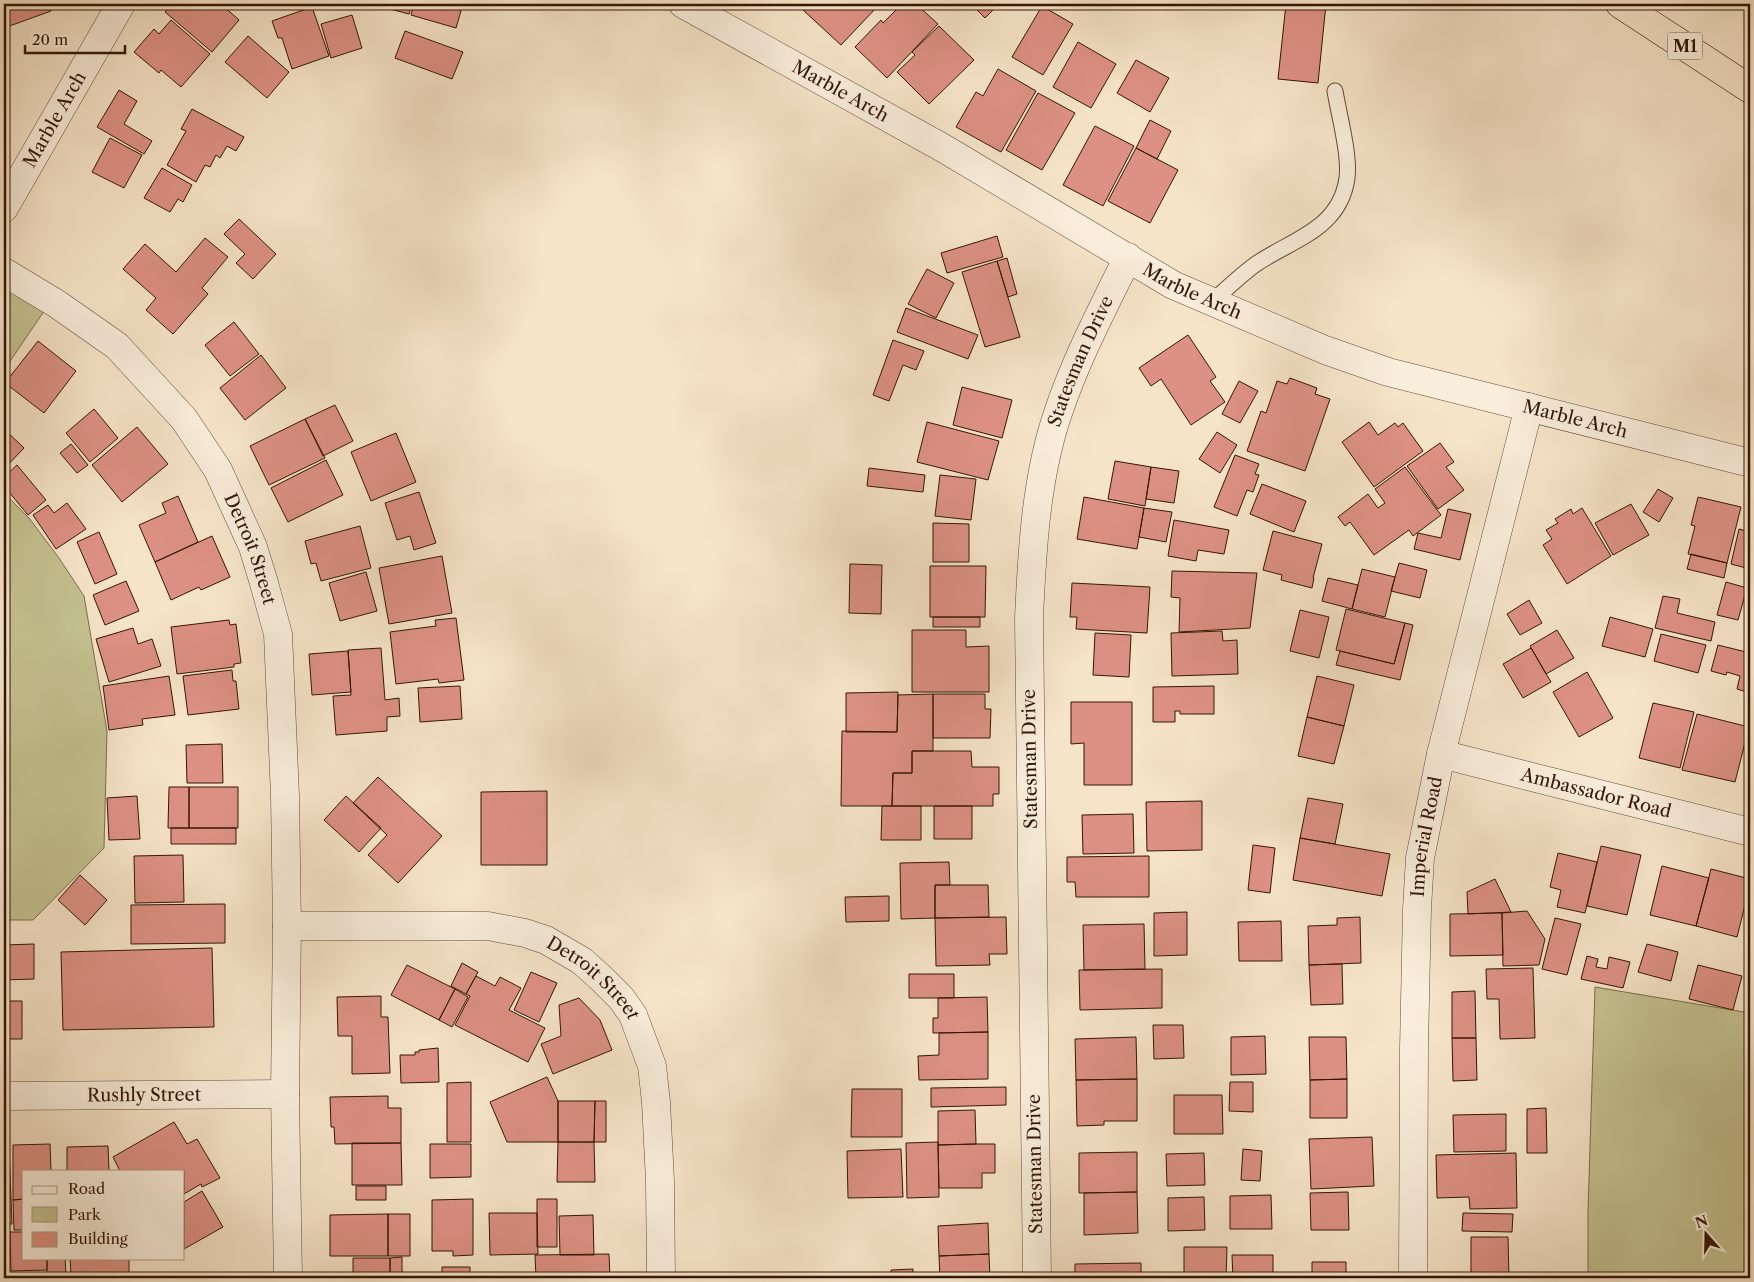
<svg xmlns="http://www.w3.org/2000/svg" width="1754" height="1282" viewBox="0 0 1754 1282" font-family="'Libre Caslon Text',serif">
  <rect width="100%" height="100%" fill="#f6e4c8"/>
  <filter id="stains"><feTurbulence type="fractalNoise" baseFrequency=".004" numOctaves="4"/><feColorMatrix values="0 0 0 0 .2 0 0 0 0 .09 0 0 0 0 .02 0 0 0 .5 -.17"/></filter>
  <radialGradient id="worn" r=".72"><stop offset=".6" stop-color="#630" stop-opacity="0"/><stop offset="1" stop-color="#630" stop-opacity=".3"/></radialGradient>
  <path fill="#c4c190" stroke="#7c6c4b" d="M4 270 53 298 4 370Z
    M4 493 29 518 59 558 84 596 107 731 104 848 33 920H4Z
    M1595 987 1750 1013V1278H1588V1211Z"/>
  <path fill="#dd9184" stroke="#341606" d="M4 4H48L51 11 4 28Z
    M172 4H221L239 20 212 52 165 12Z
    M371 4H412L409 14Z
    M414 4H463L456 28 411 15Z
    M808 4H871L876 8 841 45 803 10Z
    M902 4H916L938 24 887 78 855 47 881 20 883 23Z
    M941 4H954L946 10Z
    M971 4H999L985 18Z
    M1286 4H1326L1318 83 1278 79Z
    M1042 6 1073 24 1043 75 1012 57Z
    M312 7 329 56 292 69 282 38H278L272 21Z
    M352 15 362 48 331 58 321 24Z
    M171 20 210 54 181 87 161 70 159 73 134 52 154 29 159 34Z
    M939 26 974 60 929 104 897 72 915 55 912 52Z
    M405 31 463 52 452 79 395 58Z
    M248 36 289 72 267 98 225 62Z
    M1078 42 1116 64 1091 108 1053 87Z
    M1136 60 1169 78 1150 112 1117 93Z
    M998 69 1036 91 1001 152 956 127 976 92 983 96Z
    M119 90 137 101 124 124 152 141 144 154 97 127Z
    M1038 93 1075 113 1042 170 1006 150Z
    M192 109 244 137 236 151 227 146 220 158 216 155 210 167 205 165 196 182 167 165 186 131 181 129Z
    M1150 120 1171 131 1157 159 1136 148Z
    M1095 126 1134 146 1103 206 1063 185Z
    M110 138 142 155 124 188 92 172Z
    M1136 148 1178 170 1150 223 1108 201Z
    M162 168 192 185 183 202 178 199 170 212 144 198Z
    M239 219 276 254 253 279 236 263 245 254 224 234Z
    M997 236 1003 257 947 273 941 253Z
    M205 238 228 257 202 288 208 294 173 334 146 310 156 298 123 269 145 244 176 272Z
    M1007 258 1017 294 1008 297 997 261Z
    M997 261 1020 337 985 347 962 272Z
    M927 269 954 283 936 318 908 304Z
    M906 308 978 335 968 359 897 332Z
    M234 322 259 354 230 376 205 345Z
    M1188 335 1216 377 1210 381 1225 402 1191 425 1161 379 1151 386 1139 368Z
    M893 340 924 351 916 370 903 365 889 401 873 395Z
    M38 341 76 371 44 413 5 383Z
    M261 355 286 388 245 420 220 388Z
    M1290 378 1317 388 1315 394 1330 399 1305 471 1247 451 1261 411 1266 413 1277 381 1287 384Z
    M1239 381 1258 391 1240 423 1222 414Z
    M962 387 1012 400 1002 438 953 425Z
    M335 405 353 441 323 456 305 419Z
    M94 409 118 438 90 462 66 433Z
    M305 419 325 458 269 485 250 446Z
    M927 422 999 441 988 480 917 462Z
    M1369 422 1378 435 1395 423 1398 427 1403 423 1423 451 1374 487 1342 442Z
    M137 427 168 464 122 502 92 465Z
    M4 429 24 448 4 469Z
    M1217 432 1237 445 1220 473 1199 459Z
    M396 433 416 482 371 501 351 452Z
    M1440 443 1454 462 1446 467 1464 490 1438 509 1407 466Z
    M71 444 88 465 77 473 60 453Z
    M1235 455 1259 464 1255 474 1259 475 1253 492 1247 490 1237 516 1214 507Z
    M326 460 343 495 288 522 271 488Z
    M1115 461 1151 467 1145 506 1108 499Z
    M17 465 46 500 28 515 4 486V477Z
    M1151 467 1179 471 1174 503 1146 499Z
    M1405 467 1441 515 1413 536 1409 530 1374 555 1350 522 1345 526 1338 517 1368 494 1378 508 1385 503 1375 489Z
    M869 468 925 475 923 492 867 486Z
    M940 475 976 479 971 520 935 516Z
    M1262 484 1306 501 1294 532 1250 514Z
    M1658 489 1673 498 1659 522 1643 512Z
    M419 492 436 543 414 550 410 536 397 540 385 503Z
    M178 496 198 542 155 562 139 525 166 513 162 503Z
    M1084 497 1144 508 1137 549 1077 539Z
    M1698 497 1741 507 1727 563 1688 554 1695 526 1691 525Z
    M67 503 86 529 56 549 33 515 48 505 54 513Z
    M1631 504 1649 535 1613 555 1595 523Z
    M1144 508 1172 512 1166 542 1139 537Z
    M1582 508 1611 556 1567 584 1543 545 1552 539 1546 530 1558 523 1555 519 1571 509 1573 514Z
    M1448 509 1471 514 1460 560 1414 549 1418 533 1441 538Z
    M1174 520 1229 530 1224 554 1198 550 1196 561 1168 556Z
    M933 523 969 524V562H933Z
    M360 526 371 568 321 581 316 563 311 564 305 541Z
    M1739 529 1750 532V569L1731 564Z
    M1273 531 1322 544 1313 578H1314L1312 588 1281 580 1282 575 1263 570Z
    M99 532 117 574 95 584 77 542Z
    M212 536 230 577 201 590 199 587 171 600 155 562Z
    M1691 554 1727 563 1724 578 1687 569Z
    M442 556 452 613 389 624 379 568Z
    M1399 563 1427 570 1420 598 1391 591Z
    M850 564 882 565 881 614 849 613Z
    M930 566H986L985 617H930Z
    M1362 569 1395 577 1385 617 1352 609Z
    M1172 571 1257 573 1250 628 1179 632 1180 598 1171 597Z
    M366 572 377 611 340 621 329 583Z
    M1328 578 1358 585 1352 609 1322 601Z
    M126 581 139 611 105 625 93 595Z
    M1726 582 1747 588 1738 620 1717 615Z
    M1072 583 1150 587 1147 633 1076 629 1077 617H1070Z
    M1663 596 1680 599 1677 613 1715 622 1711 641 1655 628Z
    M1529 600 1542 623 1520 635 1507 614Z
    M1346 609 1405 623 1394 664 1336 650Z
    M1300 610 1329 617 1319 658 1290 651Z
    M933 617H980V627H933Z
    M1610 617 1653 629 1645 657 1602 646Z
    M456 618 464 680 439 683 438 679 396 684 390 632 436 626 435 620Z
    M229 620 230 625 236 624 241 663 234 664V667L177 674 171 627Z
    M1405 623 1413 625 1400 680 1336 665 1340 651 1394 664Z
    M133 628 138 644 152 639 161 666 109 682 96 639Z
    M912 630H966V647L989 646V692H912Z
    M1557 630 1574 658 1546 674 1530 646Z
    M1222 631 1223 641 1237 640 1238 674 1172 676 1171 633Z
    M1095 633 1131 635 1129 677 1093 675Z
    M1661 634 1706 645 1698 673 1654 661Z
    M1718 645 1750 653V693L1737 689 1740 676 1727 672 1726 675 1711 671Z
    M381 648 385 700 399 698 400 716 387 717V731L336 735 333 696 351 695 348 650Z
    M1531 648 1551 682 1523 698 1503 664Z
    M348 651 351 692 312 695 309 654Z
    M232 670 233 681H236L239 709 188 715 183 676Z
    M1587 672 1613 718 1579 737 1553 692Z
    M169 676 175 715 142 719 143 725 109 730 103 686Z
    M1317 676 1354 685 1344 726 1307 717Z
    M460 686 462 719 420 722 418 688Z
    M1214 686V714H1180V711H1175V722H1153V687Z
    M898 692 897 732H846V693Z
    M933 694H985V709H991L990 738H933Z
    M933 694V751H912V773H893L892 806H841L842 731 897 732 898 695Z
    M1071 702H1132V785H1084V743L1071 744Z
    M1653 703 1694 712 1680 768 1639 758Z
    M1697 714 1749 727 1735 782 1682 770Z
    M1307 717 1344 726 1334 764 1298 756Z
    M222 744 223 783H187L186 745Z
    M912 751H971L972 767H999V794H993V806H892L893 773H912Z
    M378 777 442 836 398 883 368 855 387 835 353 803Z
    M169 787H189V828H168Z
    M189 787H238V828H189Z
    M547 791V865H481V792Z
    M137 796 140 839 109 840 107 798Z
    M346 796 381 828 359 852 324 820Z
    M1308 798 1343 804 1335 844 1300 838Z
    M1202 801V850L1147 851 1146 802Z
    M882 806H921V840H881Z
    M934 806H972V839H934Z
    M1133 814 1134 853 1083 854 1082 815Z
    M171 828H236V844H171Z
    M1300 838 1390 854 1382 896 1293 880Z
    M1253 845 1275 848 1270 893 1248 890Z
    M1601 846 1641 855 1627 915 1587 906Z
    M1558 853 1597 862 1585 913 1557 907 1561 890 1550 887Z
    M183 855 184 902 135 903 134 856Z
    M1149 856V897H1076L1075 882H1067V857Z
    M949 862 950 885H935V918L901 919 900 863Z
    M1662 866 1709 878 1696 926 1650 915Z
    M1711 869 1750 879V885L1737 937 1696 926Z
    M80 875 107 900 85 925 58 900Z
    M1495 879 1511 912 1468 914 1467 892Z
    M935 885H988L989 917 935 918Z
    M889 896V921L846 922 845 897Z
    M225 904V943L131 944V905Z
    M1527 911 1545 939 1539 965 1503 966 1502 913Z
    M1187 912V955L1154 956V913Z
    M1502 913 1503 955 1450 956V914Z
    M1006 917 1007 954H989L990 965 936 966 935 918Z
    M1360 917 1361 963 1309 965 1308 926 1337 925V918Z
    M1555 918 1581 924 1567 975 1542 969Z
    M1281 921 1282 961H1239L1238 922Z
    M1144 924 1145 969 1084 970 1083 925Z
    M34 944V979L4 980V945Z
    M1647 944 1678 952 1671 981 1638 972Z
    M212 948 214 1027 63 1030 61 952Z
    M1587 956 1598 959 1596 967 1607 969 1609 957 1630 962 1623 988 1581 979Z
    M462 963 478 972 466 994 451 986Z
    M1342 964 1343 1004 1311 1005 1309 965Z
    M407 965 455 989 439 1020 391 995Z
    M1698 965 1742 976 1733 1010 1689 999Z
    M1533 968 1535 1038 1500 1039 1499 999H1487L1486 969Z
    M1162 969V1008L1080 1010 1079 970Z
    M531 972 557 983 539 1022 514 1010Z
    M909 974H954V998H909Z
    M476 976 495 986 500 977 521 988 509 1010 545 1028 528 1062 455 1025 470 996 466 994Z
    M455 989 468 997 452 1027 439 1020Z
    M1475 991 1476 1038H1452V992Z
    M381 996V1017H388L390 1073 352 1074V1036H338L337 997Z
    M987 997 988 1032 933 1033V1018H938V998Z
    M579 998 600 1020 612 1050 553 1074 541 1044 561 1036 559 1005Z
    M4 1001H22V1039H4Z
    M1153 1025H1183L1184 1058 1154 1059Z
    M988 1032V1079L919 1080 918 1056 939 1055V1033Z
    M1265 1036 1266 1074 1231 1075V1037Z
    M1136 1037 1137 1079 1076 1080 1075 1039Z
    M1309 1037H1346L1347 1079 1310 1080Z
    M1452 1038H1476L1477 1080 1453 1081Z
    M438 1048 439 1082 401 1083 400 1055H415V1052H419V1050Z
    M547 1077 558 1101V1142H507L490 1102Z
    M1137 1079V1121H1104V1125L1077 1126 1076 1080Z
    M1347 1079V1118H1310V1080Z
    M471 1082V1142H447V1083Z
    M1230 1082H1253V1112L1229 1111Z
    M1006 1087V1105L931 1107V1088Z
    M852 1089H902V1137H851Z
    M1174 1095H1222L1223 1134H1174Z
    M388 1096V1108H401V1143L335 1144 334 1127H331L330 1097Z
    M558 1101H595L594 1142H558Z
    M595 1101H606V1142H594Z
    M1546 1108 1547 1153H1527V1109Z
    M975 1110 976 1144 938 1145V1111Z
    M1506 1114V1151L1454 1152 1453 1115Z
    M174 1122 187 1144 197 1139 220 1178 202 1187 201 1184 184 1194V1171H120L113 1157Z
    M1372 1137 1374 1186 1311 1189 1309 1139Z
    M558 1142H594L595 1182H557Z
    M938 1142 939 1197 907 1198 906 1143Z
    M352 1143H401L402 1185H352Z
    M50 1144 51 1171H24V1199L13 1200V1145Z
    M430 1144H471V1177L430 1178Z
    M976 1144H995V1173H982V1188H939L938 1145Z
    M108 1146 109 1171H67V1147Z
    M9 1148 11 1199H4V1149Z
    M901 1149 903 1197 848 1198 847 1151Z
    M1243 1149 1262 1151 1260 1181 1241 1180Z
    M1137 1152V1192L1079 1193V1153Z
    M1204 1153 1205 1185 1167 1186 1166 1154Z
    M1516 1153 1517 1208 1470 1209 1469 1197 1437 1198 1436 1155Z
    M356 1186H386V1200H356Z
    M202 1191 223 1227 184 1249V1202Z
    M1137 1192 1138 1233 1084 1235V1193Z
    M1348 1192 1349 1230H1311L1310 1193Z
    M1271 1195 1272 1229H1230V1196Z
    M1204 1197 1205 1230 1168 1231V1198Z
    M11 1199 12 1224H4V1200Z
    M24 1199V1230H14L13 1200Z
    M473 1199V1255L453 1256V1251H432V1200Z
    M537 1199H557V1247H537Z
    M489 1213H537L538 1254 490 1255Z
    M1463 1213 1513 1214 1512 1232 1462 1231Z
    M388 1214V1256H330V1215Z
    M388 1214H410V1256H388Z
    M593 1215 594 1255H560L559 1216Z
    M988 1223 989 1254 939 1256 938 1226Z
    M10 1232H24V1258H47V1270L11 1271Z
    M1471 1237H1508L1509 1278H1471Z
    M1184 1247H1227L1226 1278H1184Z
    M609 1254 610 1278H536L535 1255Z
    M989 1254 990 1278H940L939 1256Z
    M4 1255H9V1273H4Z
    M1232 1255H1273V1278H1233Z
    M402 1257V1278H390V1258Z
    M47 1258H65L66 1273H47Z
    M70 1258H129V1274L71 1275Z
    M353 1258H390V1278H353Z
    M1312 1262H1346V1278H1312Z
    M1141 1263V1278H1075V1264Z
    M442 1267H470V1278H442Z
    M913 1269V1278H891V1270Z"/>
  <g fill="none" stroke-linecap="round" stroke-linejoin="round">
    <defs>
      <path id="lane" d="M1213 301C1227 288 1241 275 1256 264 1293 239 1340 229 1347 178 1350 155 1339 115 1335 91"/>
      <g id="street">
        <path id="s1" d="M683 4 943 148 1173 285 1325 350 1388 372 1750 463"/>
        <path id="s2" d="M4 208 121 4"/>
        <path id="s3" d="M4 272 57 304 117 346 184 419 218 470 253 547 264 583 278 634 285 796 287 926 285 1094 288 1278"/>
        <path id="s4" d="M1441 754 1750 832"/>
        <path id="s5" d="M287 926H488L525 933 546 940 582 961 602 979 621 998 633 1015 652 1066 656 1102 660 1181 661 1278"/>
        <path id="s6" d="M4 1096 285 1094"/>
        <path id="s7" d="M1037 1278 1029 618C1032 551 1036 477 1058 413 1076 359 1103 308 1128 257"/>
        <path id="s8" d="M1413 1278 1414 1048 1417 909 1420 858 1441 754 1529 407"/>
      </g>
      <path id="highway" d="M1620 4 1750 89"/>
    </defs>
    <use href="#lane" stroke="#644a36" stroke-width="17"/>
    <use href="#street" stroke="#644a36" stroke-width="29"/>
    <use href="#highway" stroke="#341606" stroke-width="29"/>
    <use href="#lane" stroke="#f9eddb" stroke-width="15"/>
    <use href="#street" stroke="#f9eddb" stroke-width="28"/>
    <use href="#highway" stroke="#f6e4c8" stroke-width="28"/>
  </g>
  <g text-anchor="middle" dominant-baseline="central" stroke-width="4" stroke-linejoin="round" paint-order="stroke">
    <rect fill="#f9eddb" stroke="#6f5646" stroke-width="1" x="1667.5" y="32.5" width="35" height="27" rx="4"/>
    <g font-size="16" font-weight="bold" fill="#341606">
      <text x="1685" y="46">M1</text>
    </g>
    <g font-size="18" fill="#341606" stroke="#f9eddb">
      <text stroke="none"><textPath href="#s1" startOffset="180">Marble Arch</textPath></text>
      <text stroke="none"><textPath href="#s2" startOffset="102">Marble Arch</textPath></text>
      <text stroke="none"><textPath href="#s1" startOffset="585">Marble Arch</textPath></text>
      <text stroke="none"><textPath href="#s7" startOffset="924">Statesman Drive</textPath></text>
      <text stroke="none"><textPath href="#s1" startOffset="990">Marble Arch</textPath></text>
      <text stroke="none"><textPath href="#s3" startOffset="381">Detroit Street</textPath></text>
      <text transform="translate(1030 759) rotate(-91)">Statesman Drive</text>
      <text stroke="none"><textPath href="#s4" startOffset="160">Ambassador Road</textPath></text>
      <text stroke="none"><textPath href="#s8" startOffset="442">Imperial Road</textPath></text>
      <text stroke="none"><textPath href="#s5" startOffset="322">Detroit Street</textPath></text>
      <text stroke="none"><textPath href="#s6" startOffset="140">Rushly Street</textPath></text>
      <text transform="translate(1035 1164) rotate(-91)">Statesman Drive</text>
    </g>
  </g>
  <rect width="1754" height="1282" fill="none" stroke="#f6e4c8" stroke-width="20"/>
  <rect x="5" y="5" width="1744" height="1272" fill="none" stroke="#341606" stroke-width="2.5"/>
  <rect x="10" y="10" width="1734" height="1262" fill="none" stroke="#341606"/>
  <rect x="22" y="1170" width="162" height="90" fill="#f9eddb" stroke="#aa9786"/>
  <rect x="32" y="1186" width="25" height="8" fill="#f9eddb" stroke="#aa9786"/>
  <text x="68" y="1194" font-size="15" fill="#341606">Road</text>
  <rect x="32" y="1207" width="25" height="15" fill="#c4c190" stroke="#aa9786"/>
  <text x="68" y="1220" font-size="15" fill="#341606">Park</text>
  <rect x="32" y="1232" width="25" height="15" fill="#dd9184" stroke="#aa9786"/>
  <text x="68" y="1244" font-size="15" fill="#341606">Building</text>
  <g transform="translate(1706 1234) rotate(340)" stroke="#f9eddb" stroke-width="4" paint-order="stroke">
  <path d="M0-4L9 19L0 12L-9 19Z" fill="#341606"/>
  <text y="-8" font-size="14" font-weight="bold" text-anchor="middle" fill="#341606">N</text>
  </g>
  <path d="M25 45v8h100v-8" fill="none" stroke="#341606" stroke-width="2.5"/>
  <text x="32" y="45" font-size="15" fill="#341606" stroke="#f9eddb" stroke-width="4" paint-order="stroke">20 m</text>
  <rect width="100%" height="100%" filter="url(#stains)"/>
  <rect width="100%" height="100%" fill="url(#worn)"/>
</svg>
